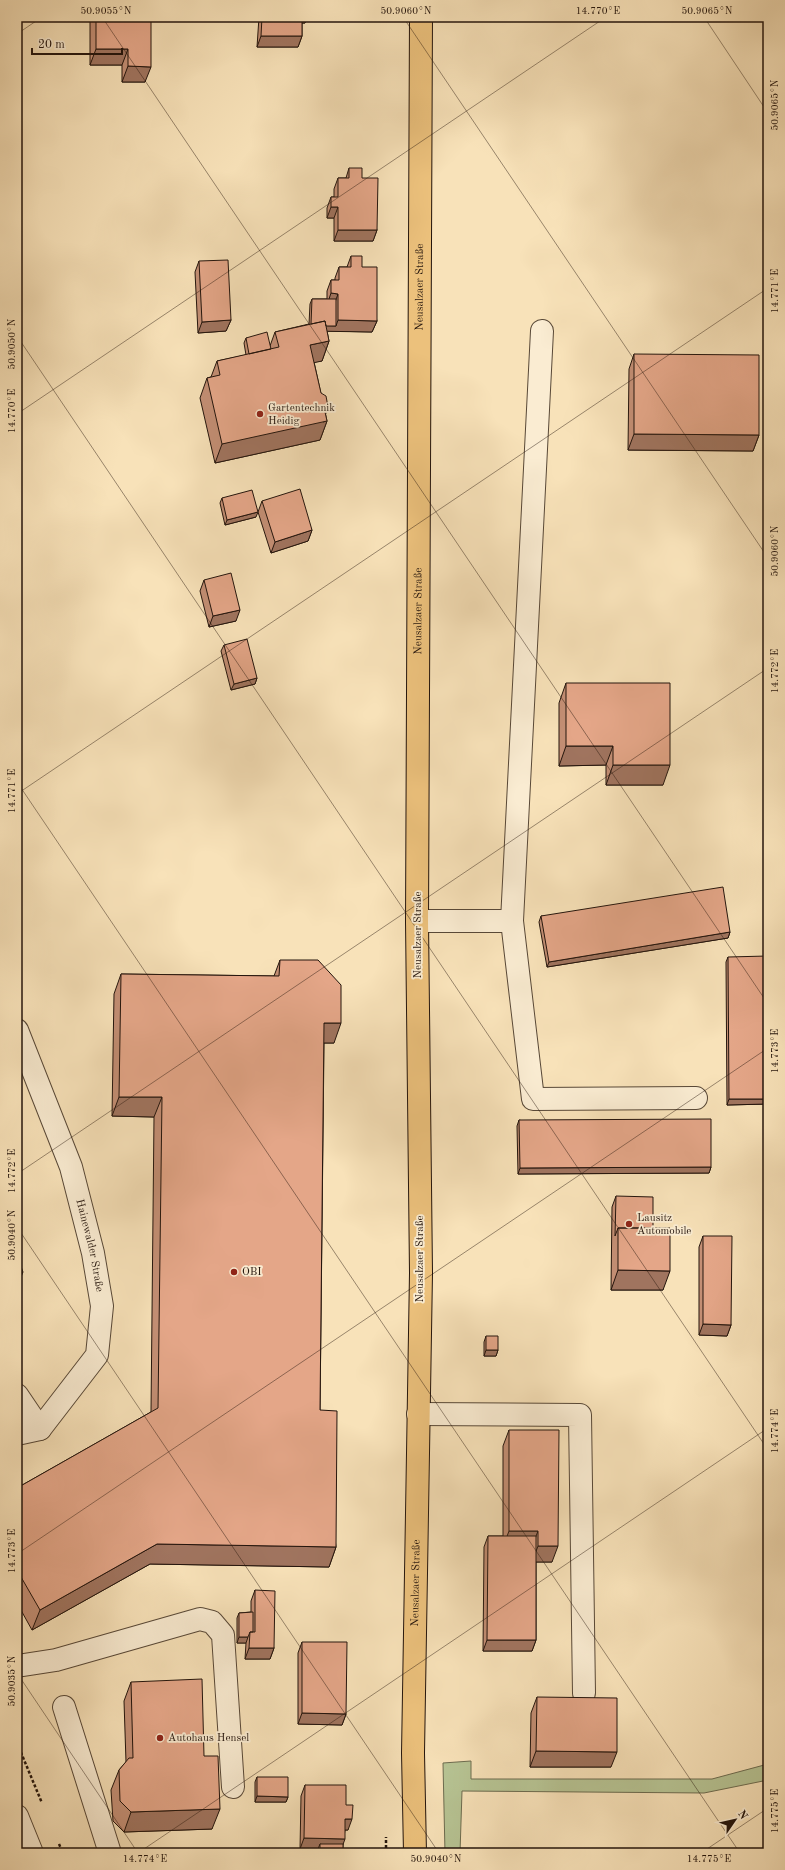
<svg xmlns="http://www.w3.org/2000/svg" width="785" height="1870" viewBox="0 0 785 1870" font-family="'Old Standard TT',serif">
  <rect width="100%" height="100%" fill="#f8e2b9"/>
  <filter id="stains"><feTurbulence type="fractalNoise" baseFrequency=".005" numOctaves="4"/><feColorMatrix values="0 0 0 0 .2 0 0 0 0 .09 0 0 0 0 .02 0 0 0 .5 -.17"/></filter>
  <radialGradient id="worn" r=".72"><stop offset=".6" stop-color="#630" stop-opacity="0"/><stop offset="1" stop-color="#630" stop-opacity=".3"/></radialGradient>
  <path fill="#b7c494" stroke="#6d6c50" d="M471 1761V1779H712L768 1764V1780L704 1793 462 1791 460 1853H445L443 1763Z"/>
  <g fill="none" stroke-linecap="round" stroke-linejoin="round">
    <defs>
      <g id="minor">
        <path d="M542 331 512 921 533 1099 696 1098"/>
        <path d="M417 921H512"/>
        <path id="s1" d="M17 1030 71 1167 93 1253 102 1306 97 1355 40 1429 17 1434"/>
        <path d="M17 1395 40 1429"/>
        <path d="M418 1414 580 1415 584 1693"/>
        <path d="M17 1666 56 1660 200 1619 212 1622 223 1635 233 1787"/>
        <path d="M64 1707 110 1853"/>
        <path d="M17 1816 32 1853"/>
      </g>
      <g id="major">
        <path id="s2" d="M415 1853 413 1753 421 1273 417 921 421 17"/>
      </g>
    </defs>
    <use href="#minor" stroke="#584837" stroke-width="24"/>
    <use href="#major" stroke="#23140c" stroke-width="24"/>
    <path stroke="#23140c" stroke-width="2.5" stroke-dasharray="3 2" stroke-linecap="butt" d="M17 1743 42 1803
      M59 1844 63 1853
      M386 1853V1837"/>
    <use href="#minor" stroke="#faecd2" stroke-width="22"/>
    <use href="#major" stroke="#ecc17c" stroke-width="22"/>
  </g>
  <path fill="#c48f75" stroke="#23140c" d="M90 17H151L145 82H122V65H90Z
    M259 17H307L305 23H302V36L298 47H257Z
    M349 168 362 178 377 230 373 241H334V218H327V208L331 197H334V189L338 178H346Z
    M351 256 362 267 377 321 372 332 327 331 329 341 322 361 314 362 327 421 320 440 215 463 200 398 207 378 211 377 217 361 246 355 244 343 246 338 270 346 275 332 309 324 310 304 312 299H327V291L331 280H335V278L339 267H347Z
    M199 261 231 320 226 331 198 333 195 272Z
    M634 354 759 435 753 451 628 450 629 369Z
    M222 498 256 517 225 525 220 503Z
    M262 501 312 530 308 541 271 553 258 512Z
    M204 580 236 621 209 627 200 591Z
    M224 645 257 678 255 684 231 690 221 651Z
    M566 683 663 785H606V765L559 766V703Z
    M541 916 730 932 728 938 547 967 539 922Z
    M728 957 768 1104 727 1105 726 962Z
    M280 960 334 1043H324L320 1410 336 1547 329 1567 150 1564 32 1630 17 1603V1488L151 1412 154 1117 112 1116 114 994 121 974 274 976Z
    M519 1120 711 1167 709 1173 518 1174 517 1126Z
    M616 1196 653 1228 663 1290H611L612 1207Z
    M703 1236 731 1325 727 1336 699 1335V1247Z
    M486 1336 498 1350 496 1356H484V1342Z
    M509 1430 552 1562H536V1640L532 1651H483L484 1547 488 1536H503V1446Z
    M255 1590 274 1648 270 1659H245L246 1643H237V1618L239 1613 251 1612V1601Z
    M302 1642 346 1714 342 1725 298 1724V1653Z
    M131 1682 204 1756 212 1829 124 1832 113 1821 111 1790 119 1770 126 1762 124 1701Z
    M537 1697 611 1767H530L531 1713Z
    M257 1777 288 1797 286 1802H255V1782Z
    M305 1785 346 1805 348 1830H345L343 1844V1853H318V1849H300L301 1796Z"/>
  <path fill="#a0745f" stroke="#23140c" d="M300 17H307L305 23H298Z
    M261 36H302L298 47H257Z
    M96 49H128L122 65H90Z
    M128 66 151 67 145 82H122Z
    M331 207H338L334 218H327Z
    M338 230H377L373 241H334Z
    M331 293 338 294 334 305H327Z
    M231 320 226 331 198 333 202 322Z
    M338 320 377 321 372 332 309 331 311 325 336 326Z
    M329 341 322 361 303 365 310 345Z
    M328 407 323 422 327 421 320 440 215 463 222 444 325 412Z
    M634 434 759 435 753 451 628 450Z
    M258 512 256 517 225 525 227 520Z
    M312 530 308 541 271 553 275 542Z
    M240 610 236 621 209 627 213 616Z
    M257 678 255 684 231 690 234 684Z
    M566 746H613L606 765 559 766Z
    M613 765H670L663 785H606Z
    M730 932 728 938 547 967 549 962Z
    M324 1023H341L334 1043H317Z
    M119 1097H162L154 1117 112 1116Z
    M729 1099H768V1104L727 1105Z
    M711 1167 709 1173 518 1174 520 1168Z
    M618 1270 670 1271 663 1290H611Z
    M23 1272 17 1287V1274Z
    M703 1324 731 1325 727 1336 699 1335Z
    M486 1350H498L496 1356H484Z
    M509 1531H538L532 1547H503Z
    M157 1544 336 1547 329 1567 150 1564 32 1630 40 1610Z
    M538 1546H558L552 1562H532Z
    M239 1637H248L246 1643H237Z
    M487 1640H536L532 1651H483Z
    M249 1648H274L270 1659H245Z
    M302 1713 346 1714 342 1725 298 1724Z
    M536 1751 617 1752 611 1767H530Z
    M257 1796 288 1797 286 1802H255Z
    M220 1809 212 1829 124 1832 131 1812Z
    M345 1819H352L348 1830H341Z
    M304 1838 345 1839 341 1850 320 1844 318 1849H300Z"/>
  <path fill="#e4a688" stroke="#23140c" d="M96 17H151V67L128 66V49H96Z
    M262 17H302V36H261Z
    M349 168H362V178H378L377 230H338V207H331V197H338V178H349Z
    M351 256H362V267H377V321L338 320V294L331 293V280H339V267H351Z
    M228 260 231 320 202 322 199 261Z
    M312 299H336V326H326L325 321 311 324Z
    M325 321 329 341 310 345 321 393 326 396 328 407 325 412 327 421 222 444 207 378 220 375 217 361 279 347 275 332Z
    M267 332 271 349 249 354 246 338Z
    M634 354 759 355V435L634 434Z
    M300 489 312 530 275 542 262 501Z
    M252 490 258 512 227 520 222 498Z
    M231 573 240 610 213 616 204 580Z
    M247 639 257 678 234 684 224 645Z
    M566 683H670V765H613V746H566Z
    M723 887 730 932 549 962 541 916Z
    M768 956V1099H729L728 957Z
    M280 960H318L341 985V1023H324L320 1410 337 1411 336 1547 157 1544 40 1610 17 1570V1488L158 1408 162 1097H119L121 974 279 976Z
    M711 1119V1167L520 1168 519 1120Z
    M616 1196 653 1197V1228H618L615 1236Z
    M618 1228H670V1271L618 1270Z
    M703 1236H732L731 1325 703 1324Z
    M17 1256 23 1272 17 1274Z
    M486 1336H498V1350H486Z
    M509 1430H559L558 1546H538V1531H509Z
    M488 1536H536V1640H487Z
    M255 1590 275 1591 274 1648H249L250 1632H255Z
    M253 1612V1632H250L248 1637H239V1613Z
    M302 1642H347L346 1714 302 1713Z
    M202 1679 204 1756H218L220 1809 131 1812 120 1801 119 1770 129 1758H133L131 1682Z
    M537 1697 617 1698V1752L536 1751Z
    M257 1777H288V1797L257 1796Z
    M305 1785H346V1805H353L352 1819H345V1839L304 1838Z
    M320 1844H343V1853H320Z"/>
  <path fill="none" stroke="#23140c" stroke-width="1" stroke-opacity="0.45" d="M102 17 768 1004M403 17 768 558M704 17 768 113M17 34 42 17M17 336 768 1450M17 414 606 17M17 782 740 1853M17 794 768 288M17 1174 768 668M17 1227 439 1853M17 1554 768 1048M17 1673 138 1853M138 1853 768 1428M701 1853 768 1808"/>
  <g fill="#8f2418" stroke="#faecd2" stroke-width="1.5">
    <circle cx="260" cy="414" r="4"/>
    <circle cx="629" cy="1224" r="4"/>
    <circle cx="234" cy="1272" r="4"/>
    <circle cx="160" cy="1738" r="4"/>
  </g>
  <g text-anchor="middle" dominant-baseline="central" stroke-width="3.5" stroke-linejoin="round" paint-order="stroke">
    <g font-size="11" fill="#23140c" stroke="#faecd2">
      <text stroke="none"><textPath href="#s2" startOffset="1566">Neusalzaer Straße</textPath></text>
      <text stroke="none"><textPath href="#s2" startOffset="1242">Neusalzaer Straße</textPath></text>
      <text transform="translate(418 935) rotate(-90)">Neusalzaer Straße</text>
      <text stroke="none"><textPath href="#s1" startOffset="228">Hainewalder Straße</textPath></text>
      <text transform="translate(420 1259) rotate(-90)">Neusalzaer Straße</text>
      <text stroke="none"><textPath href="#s2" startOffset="270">Neusalzaer Straße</textPath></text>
    </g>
    <g font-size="11" fill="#23140c" stroke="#faecd2" text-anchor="start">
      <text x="268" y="408">Gartentechnik<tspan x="268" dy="13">Heidig</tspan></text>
      <text x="637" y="1218">Lausitz<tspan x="637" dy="13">Automobile</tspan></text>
      <text x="242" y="1272">OBI</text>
      <text x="168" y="1738">Autohaus Hensel</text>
    </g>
  </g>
  <rect width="785" height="1870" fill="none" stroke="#f8e2b9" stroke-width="44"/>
  <g transform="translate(735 1820) rotate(56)" stroke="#faecd2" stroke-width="3" paint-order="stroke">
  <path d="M0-3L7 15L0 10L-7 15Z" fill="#23140c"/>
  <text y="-6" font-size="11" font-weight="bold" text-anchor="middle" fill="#23140c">N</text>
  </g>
  <path d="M32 48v6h90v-6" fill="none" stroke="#23140c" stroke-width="2"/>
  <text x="38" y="48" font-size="12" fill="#23140c" stroke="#faecd2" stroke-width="3" paint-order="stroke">20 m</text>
  <rect x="22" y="22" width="741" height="1826" fill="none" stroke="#23140c" stroke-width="1.5"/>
  <g font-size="10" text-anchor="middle" fill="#23140c">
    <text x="106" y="14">50.9055°N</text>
    <text x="406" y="14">50.9060°N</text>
    <text x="598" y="14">14.770°E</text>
    <text x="707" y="14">50.9065°N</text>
    <text transform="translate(774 105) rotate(-90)" y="4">50.9065°N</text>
    <text transform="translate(774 291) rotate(-90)" y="4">14.771°E</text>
    <text transform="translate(11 344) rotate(-90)" y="4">50.9050°N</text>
    <text transform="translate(11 411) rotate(-90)" y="4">14.770°E</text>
    <text transform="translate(774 551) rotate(-90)" y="4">50.9060°N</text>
    <text transform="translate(774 671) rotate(-90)" y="4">14.772°E</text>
    <text transform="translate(11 791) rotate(-90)" y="4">14.771°E</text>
    <text transform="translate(774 1051) rotate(-90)" y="4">14.773°E</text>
    <text transform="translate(11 1171) rotate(-90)" y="4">14.772°E</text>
    <text transform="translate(11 1235) rotate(-90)" y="4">50.9040°N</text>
    <text transform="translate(774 1431) rotate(-90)" y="4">14.774°E</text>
    <text transform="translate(11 1551) rotate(-90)" y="4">14.773°E</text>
    <text transform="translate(11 1681) rotate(-90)" y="4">50.9035°N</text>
    <text transform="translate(774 1811) rotate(-90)" y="4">14.775°E</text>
    <text x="145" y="1862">14.774°E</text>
    <text x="436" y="1862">50.9040°N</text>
    <text x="709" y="1862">14.775°E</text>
  </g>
  <rect width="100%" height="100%" filter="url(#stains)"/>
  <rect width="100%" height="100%" fill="url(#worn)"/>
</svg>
